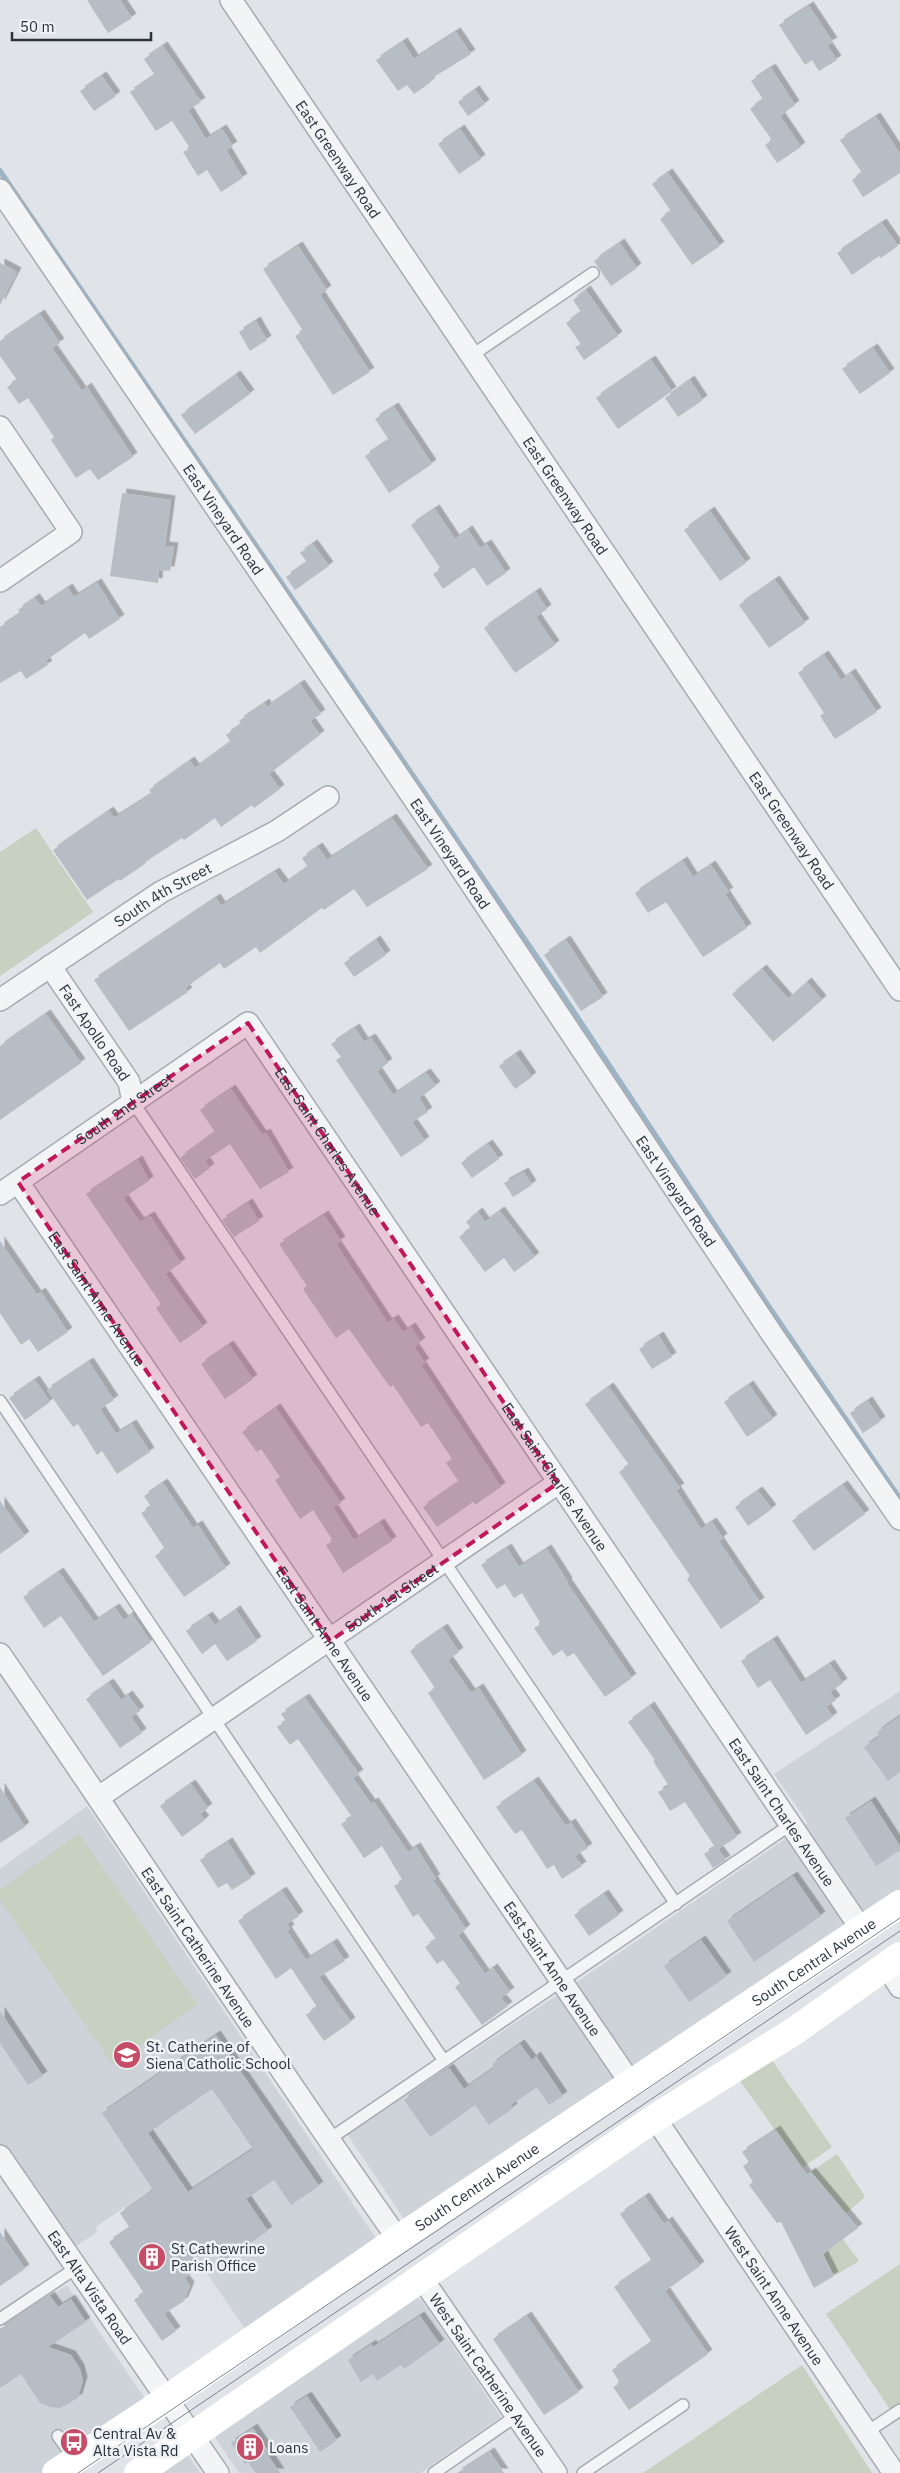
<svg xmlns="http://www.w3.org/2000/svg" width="900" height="2473" viewBox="0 0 900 2473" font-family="'IBM Plex Sans',sans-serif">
  <defs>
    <filter id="shadow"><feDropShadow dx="4.5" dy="-4.5" stdDeviation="0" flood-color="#0004"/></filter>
  </defs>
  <rect width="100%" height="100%" fill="#e0e3e8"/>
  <path fill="#ced3d9" d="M900 1691V1898L406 2222 347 2134 580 1980 808 1823 774 1774Z
    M87 1806 379 2243 253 2340 149 2190 96 2227 97 2232 69 2251 0 2148V1869Z
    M67 2285 146 2400 57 2473H0V2330Z
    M413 2294 422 2301 501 2417 421 2473H239L216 2439V2432Z
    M187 2454 200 2473H144Z"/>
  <path fill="#c6d1c1" d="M36 828 93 912 0 976V852Z
    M79 1833 197 2004 113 2065 0 1900V1890Z
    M769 2056 832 2147 802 2168 738 2078Z
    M837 2154 864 2195V2198L846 2213 811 2172Z
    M843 2239 859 2261 834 2276 823 2254Z
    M900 2264V2405L891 2411 826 2314Z
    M802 2365 872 2473H643Z"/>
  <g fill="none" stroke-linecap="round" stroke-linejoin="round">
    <path stroke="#9db4c5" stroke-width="5.5" d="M0 171 558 988 765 1301 900 1499"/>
  </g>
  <path fill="#b7bdc4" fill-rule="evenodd" filter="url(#shadow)" d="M87 0H120L132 18 108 33Z
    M809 6 833 42 827 45 837 60 819 71 812 60 805 65 779 25Z
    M456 32 471 54 429 80 431 82 414 94 407 85 398 91 376 60 403 42 414 59Z
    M163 46 201 102 188 110 206 139 222 129 233 146 226 150 243 178 221 192 207 170 198 176 183 152 190 148 172 121 156 131 130 92 155 75 144 59Z
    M771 68 795 105 780 116 801 147 777 163 765 145 772 140 750 109 763 99 751 81Z
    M102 76 116 96 94 111 80 91Z
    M475 90 485 104 468 116 458 102Z
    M876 117 900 154V173L863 197 852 180 862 173 840 140Z
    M460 129 481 159 459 174 438 144Z
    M668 173 720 246 692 265 660 219 671 211 652 184Z
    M882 223 898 246 881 258 879 256 852 275 837 253Z
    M620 243 637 268 611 286 594 261Z
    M298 246 327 290 320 295 370 372 333 395 295 336 303 331 263 269Z
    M0 263 17 272 0 305Z
    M586 290 618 336 584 360 575 347 581 344 566 323 581 312 573 300Z
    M40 314 60 343 52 348 82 391 87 387 133 457 98 480 90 469 76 478 51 440 54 437 28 398 19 404 7 387 17 380 0 356V341Z
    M256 321 267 340 250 351 239 332Z
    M873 348 890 373 860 394 842 369Z
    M651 360 672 391 618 429 596 398Z
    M236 375 250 394 195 434 181 415Z
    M690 380 703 400 678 417 665 398Z
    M394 407 432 464 389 493 365 456 389 440 375 419Z
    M122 493 171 500 165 546 174 547 170 571 159 570 158 583 110 576Z
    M435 509 455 539 468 530 480 548 487 544 506 573 487 586 474 567 443 589 433 574 441 569 411 525Z
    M710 511 746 563 720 581 684 530Z
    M313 544 329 566 295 590 286 577 307 562 300 553Z
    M775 580 805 623 769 648 739 605Z
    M97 583 120 619 89 639 85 633 45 661 48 665 26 679 21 671 0 683V627L21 613 18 610 35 598 41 606 68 588 74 597Z
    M536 592 547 609 536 617 555 645 515 673 484 628Z
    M824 655 841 680 851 673 877 712 835 739 820 716 824 713 798 673Z
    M300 684 321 714 310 721 320 735 269 774 280 789 254 808 252 805 221 827 215 818 184 840 182 838 145 862 146 863 120 881 119 879 87 900 53 850 109 811 114 818 152 794 149 790 190 761 195 768 231 742 226 735 242 724 239 721 265 703 267 707Z
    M392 818 428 869 367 907 354 889 324 910 322 908 260 953 256 947 224 969 220 963 185 988 188 992 129 1031 94 980 216 898 221 906 275 872 284 884 308 867 302 858 318 847 327 860Z
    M683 861 693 877 711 865 729 892 725 894 747 928 703 957 666 902 648 913 635 893Z
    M376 940 386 955 354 977 344 963Z
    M566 940 603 997 581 1011 544 955Z
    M762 969 788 999 807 982 822 1000 773 1042 732 994Z
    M46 1014 81 1063 0 1120V1046Z
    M355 1028 364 1042 371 1038 388 1063 377 1071 393 1095 426 1073 436 1086 419 1098 428 1112 412 1122 425 1141 401 1157 336 1060 341 1057 331 1044Z
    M516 1054 532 1077 515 1089 499 1066Z
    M231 1089 262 1135 266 1133 289 1172 260 1189 230 1144 205 1161 210 1168 195 1179 180 1158 215 1132 200 1110Z
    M488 1144 499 1159 472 1178 461 1163Z
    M138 1160 149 1181 123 1198 140 1222 150 1216 181 1263 165 1274 203 1327 180 1343 156 1308 161 1304 86 1194Z
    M524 1172 532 1185 513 1197 504 1183Z
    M248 1203 259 1221 234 1237 222 1220Z
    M500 1211 535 1257 514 1272 504 1258 485 1272 459 1237 471 1228 466 1222 478 1212 485 1222Z
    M324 1215 341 1241 336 1244 388 1323 394 1319 403 1332 411 1327 421 1342 414 1347 425 1363 421 1365 501 1487 475 1505 473 1502 437 1527 423 1507 459 1482 446 1463 452 1459 428 1423 421 1427 393 1385 390 1387 349 1329 336 1338 303 1289 307 1286 279 1244Z
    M0 1241 37 1295 41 1292 68 1332 38 1352 29 1339 21 1345 0 1313Z
    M659 1336 672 1357 652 1369 639 1349Z
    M229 1345 253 1379 225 1399 201 1364Z
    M89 1362 114 1400 100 1409 116 1434 132 1424 150 1452 117 1474 102 1451 97 1455 78 1424 73 1427 47 1390Z
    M35 1380 50 1402 25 1420 9 1398Z
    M749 1385 773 1419 747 1437 724 1402Z
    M609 1387 680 1488 676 1490 701 1529 712 1522 723 1538 719 1541 760 1602 721 1629 687 1579 690 1576 619 1472 629 1465 585 1404Z
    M868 1401 881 1421 863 1433 850 1413Z
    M276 1408 341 1503 333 1508 354 1540 380 1523 392 1541 343 1573 326 1545 333 1541 313 1510 300 1519 275 1480 280 1477 261 1449 257 1452 242 1432Z
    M163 1483 193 1528 198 1525 226 1568 184 1597 155 1556 165 1549 141 1513 151 1507 144 1496Z
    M843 1485 865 1514 814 1551 792 1521Z
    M758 1491 772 1509 748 1526 735 1507Z
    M0 1501 25 1536 0 1554Z
    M507 1548 519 1567 547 1549 568 1582 567 1583 632 1678 605 1697 574 1653 567 1657 562 1650 553 1656 534 1628 541 1624 522 1593 514 1598 505 1584 497 1589 481 1565Z
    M59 1572 94 1622 115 1608 124 1620 132 1614 151 1642 103 1676 61 1616 44 1628 23 1597Z
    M236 1610 257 1641 227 1661 215 1644 202 1654 186 1631 208 1616 215 1625Z
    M443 1628 459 1652 448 1660 471 1693 479 1688 522 1755 484 1780 428 1693 435 1688 410 1651Z
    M773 1640 801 1683 830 1664 843 1683 830 1692 836 1700 826 1707 833 1717 806 1735 770 1680 758 1688 741 1661Z
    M109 1683 121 1700 128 1695 140 1711 131 1717 142 1733 120 1748 86 1699Z
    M305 1698 359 1774 353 1778 371 1804 374 1802 408 1852 416 1847 436 1879 433 1880 466 1929 458 1935 485 1974 493 1968 510 1992 501 1998 508 2006 482 2025 455 1987 460 1983 443 1960 437 1964 425 1947 436 1939 418 1914 413 1917 394 1886 403 1881 382 1846 364 1858 341 1824 352 1817 298 1739 290 1745 277 1727 286 1721 281 1714Z
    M650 1706 737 1837 718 1849 726 1860 713 1868 704 1854 715 1847 685 1802 670 1811 658 1792 669 1786 653 1761 655 1760 628 1722Z
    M900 1716V1772L888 1781 864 1747 880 1736 877 1732Z
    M534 1781 566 1826 571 1823 588 1848 575 1856 582 1866 562 1879 554 1865 547 1869 522 1830 515 1834 496 1807Z
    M191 1784 208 1808 200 1814 205 1820 182 1837 160 1806Z
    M0 1787 25 1827 0 1843Z
    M871 1801 900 1846V1850L876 1866 845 1818Z
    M228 1842 251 1878 232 1890 227 1883 218 1888 200 1860Z
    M793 1876 821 1916 754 1962 727 1921Z
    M282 1891 299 1916 287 1924 290 1929 287 1931 306 1960 333 1943 345 1961 319 1977 351 2022 324 2041 306 2015 317 2007 291 1968 276 1979 238 1921Z
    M604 1894 619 1915 589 1936 574 1915Z
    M701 1940 727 1976 689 2002 664 1966Z
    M0 2011 43 2076 28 2085 0 2043Z
    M216 2035 319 2186 291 2205 274 2180 246 2199 268 2231 228 2258H220L212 2245 188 2261 195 2271 184 2278 190 2286 184 2301 164 2314 176 2331 162 2341 134 2300 144 2293 109 2242 130 2228 120 2213 153 2190 102 2113ZM212 2089 253 2149 188 2192 148 2133Z
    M520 2044 532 2060 536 2056 563 2096 549 2105 537 2087 511 2105 513 2108 489 2125 475 2105 430 2137 404 2100 449 2068 464 2089 494 2068 492 2064Z
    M776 2130 807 2175 811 2172 858 2228 823 2254 834 2276 814 2288 781 2222 777 2223 749 2185 753 2182 743 2166 749 2162 742 2152Z
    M645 2197 664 2224 668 2221 700 2266 665 2291 708 2354 629 2410 613 2387 620 2383 612 2370 652 2342 614 2287 652 2261 620 2214Z
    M0 2232 25 2269 0 2286Z
    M50 2296 58 2307 71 2299 86 2322 48 2347 71 2355 80 2369 83 2381 78 2398 60 2408 50 2407 40 2403 21 2374 0 2388V2329Z
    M420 2316 440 2344 404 2369 401 2365 377 2381 373 2374 361 2382 348 2360 372 2344 373 2347Z
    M527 2316 579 2392 544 2415 493 2339Z
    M307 2396 337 2440 320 2452 290 2407Z
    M253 2428 268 2451 266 2452 280 2473H256L248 2462 245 2464 231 2443Z
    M490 2452 504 2473H457Z"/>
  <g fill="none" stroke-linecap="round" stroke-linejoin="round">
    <defs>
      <path id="lane" d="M471 356 593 273
        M133 1102 676 1904
        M0 1401 444 2061
        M328 2140 790 1825
        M0 2319 76 2268
        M867 2432 900 2410
        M58 2436 75 2460
        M434 2473 516 2416
        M583 2473 683 2405"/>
      <g id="street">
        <path id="s1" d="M231 0 900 990"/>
        <path id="s2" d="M0 190 448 849 774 1337 900 1519"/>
        <path d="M0 427 71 532 0 581"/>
        <path id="s3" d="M50 966 129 1082 133 1102"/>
        <path id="s4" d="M0 1000 161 892 277 831 328 797"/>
        <path id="s5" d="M18 1182 632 2085"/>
        <path id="s6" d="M0 1194 248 1023 862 1930"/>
        <path id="s7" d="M0 1654C134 1848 262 2046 398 2239"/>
        <path id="s8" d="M99 1797 558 1483"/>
        <path d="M886 1965 900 1987"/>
        <path id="s9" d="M655 2118 894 2473"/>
        <path id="s10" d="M0 2156 218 2473"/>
        <path id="s11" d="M421 2277 556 2473"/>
      </g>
    </defs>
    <use href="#lane" stroke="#a6aab2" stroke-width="14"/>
    <use href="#street" stroke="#a6aab2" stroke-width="24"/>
    <use href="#lane" stroke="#f2f4f6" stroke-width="11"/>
    <use href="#street" stroke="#f2f4f6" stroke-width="21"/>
    <g stroke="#fff" stroke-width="28">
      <path id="s12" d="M56 2473 148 2412 398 2239 900 1904"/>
      <path d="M138 2473 491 2230 655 2118 793 2032 900 1956"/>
    </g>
    <path stroke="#7a8490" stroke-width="1" d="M78 2473 900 1918
      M98 2473 900 1931"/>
  </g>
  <path fill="#c2185b" fill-opacity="0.2" stroke="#c2185b" stroke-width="4" stroke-dasharray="10 6" stroke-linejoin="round" d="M248 1023 558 1483 330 1641 18 1182Z"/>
  <defs>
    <symbol id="school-disc" viewBox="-11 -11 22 22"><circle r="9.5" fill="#c54d68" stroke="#eff2f5"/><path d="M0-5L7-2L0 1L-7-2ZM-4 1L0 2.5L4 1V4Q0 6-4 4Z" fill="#fff"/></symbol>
    <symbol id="building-disc" viewBox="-11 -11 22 22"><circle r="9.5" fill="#c54d68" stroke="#eff2f5"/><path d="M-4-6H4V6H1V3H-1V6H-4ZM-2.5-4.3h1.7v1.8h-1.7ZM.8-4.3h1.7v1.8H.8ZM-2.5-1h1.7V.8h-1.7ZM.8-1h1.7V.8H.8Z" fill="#fff"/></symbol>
    <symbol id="bus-disc" viewBox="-11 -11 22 22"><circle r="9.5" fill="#c54d68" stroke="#eff2f5"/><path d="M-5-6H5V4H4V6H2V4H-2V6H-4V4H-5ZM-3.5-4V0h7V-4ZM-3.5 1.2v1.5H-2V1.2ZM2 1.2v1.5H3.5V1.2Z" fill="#fff"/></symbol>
  </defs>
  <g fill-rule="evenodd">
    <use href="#school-disc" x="111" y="2039" width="32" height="32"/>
    <use href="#building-disc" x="136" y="2241" width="32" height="32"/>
    <use href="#bus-disc" x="58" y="2426" width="32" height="32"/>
    <use href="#building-disc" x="234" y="2431" width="32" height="32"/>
  </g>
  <g text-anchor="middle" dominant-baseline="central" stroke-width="5" stroke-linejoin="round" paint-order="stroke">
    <g font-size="15" fill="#2a323e" stroke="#eff2f5">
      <text stroke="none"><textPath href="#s1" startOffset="192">East Greenway Road</textPath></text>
      <text stroke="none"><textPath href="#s1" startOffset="598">East Greenway Road</textPath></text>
      <text stroke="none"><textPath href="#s2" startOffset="398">East Vineyard Road</textPath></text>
      <text stroke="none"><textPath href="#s1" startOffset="1002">East Greenway Road</textPath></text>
      <text stroke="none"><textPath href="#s2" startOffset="802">East Vineyard Road</textPath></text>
      <text stroke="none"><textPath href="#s4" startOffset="194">South 4th Street</textPath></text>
      <text stroke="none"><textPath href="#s3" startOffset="80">Fast Apollo Road</textPath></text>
      <text stroke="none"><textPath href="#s6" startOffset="151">South 2nd Street</textPath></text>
      <text stroke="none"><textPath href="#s6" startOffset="444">East Saint Charles Avenue</textPath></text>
      <text stroke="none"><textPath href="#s2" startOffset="1208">East Vineyard Road</textPath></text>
      <text stroke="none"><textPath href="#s5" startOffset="141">East Saint Anne Avenue</textPath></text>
      <text stroke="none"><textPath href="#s6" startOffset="849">East Saint Charles Avenue</textPath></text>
      <text stroke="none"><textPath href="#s8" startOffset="354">South 1st Street</textPath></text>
      <text stroke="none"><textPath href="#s5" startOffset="546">East Saint Anne Avenue</textPath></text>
      <text stroke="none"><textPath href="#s6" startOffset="1254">East Saint Charles Avenue</textPath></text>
      <text stroke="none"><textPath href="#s7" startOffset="354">East Saint Catherine Avenue</textPath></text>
      <text stroke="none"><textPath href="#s12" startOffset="914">South Central Avenue</textPath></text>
      <text stroke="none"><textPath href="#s5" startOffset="951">East Saint Anne Avenue</textPath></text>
      <text stroke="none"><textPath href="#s12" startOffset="509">South Central Avenue</textPath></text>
      <text stroke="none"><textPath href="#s10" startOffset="159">East Alta Vista Road</textPath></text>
      <text stroke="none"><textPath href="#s9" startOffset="214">West Saint Anne Avenue</textPath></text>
      <text stroke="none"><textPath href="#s11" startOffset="119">West Saint Catherine Avenue</textPath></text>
    </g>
    <g font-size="15" fill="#2a323e" stroke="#eff2f5" text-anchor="start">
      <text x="146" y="2046">St. Catherine of<tspan x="146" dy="17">Siena Catholic School</tspan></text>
      <text x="171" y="2248">St Cathewrine<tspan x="171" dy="17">Parish Office</tspan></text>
      <text x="93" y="2433">Central Av &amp;<tspan x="93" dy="17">Alta Vista Rd</tspan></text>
      <text x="269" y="2447">Loans</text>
    </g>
  </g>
  <path d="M12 32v8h139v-8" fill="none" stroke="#2a323e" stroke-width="2.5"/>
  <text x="20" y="32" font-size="15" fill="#2a323e" stroke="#eff2f5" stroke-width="4" paint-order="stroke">50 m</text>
</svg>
